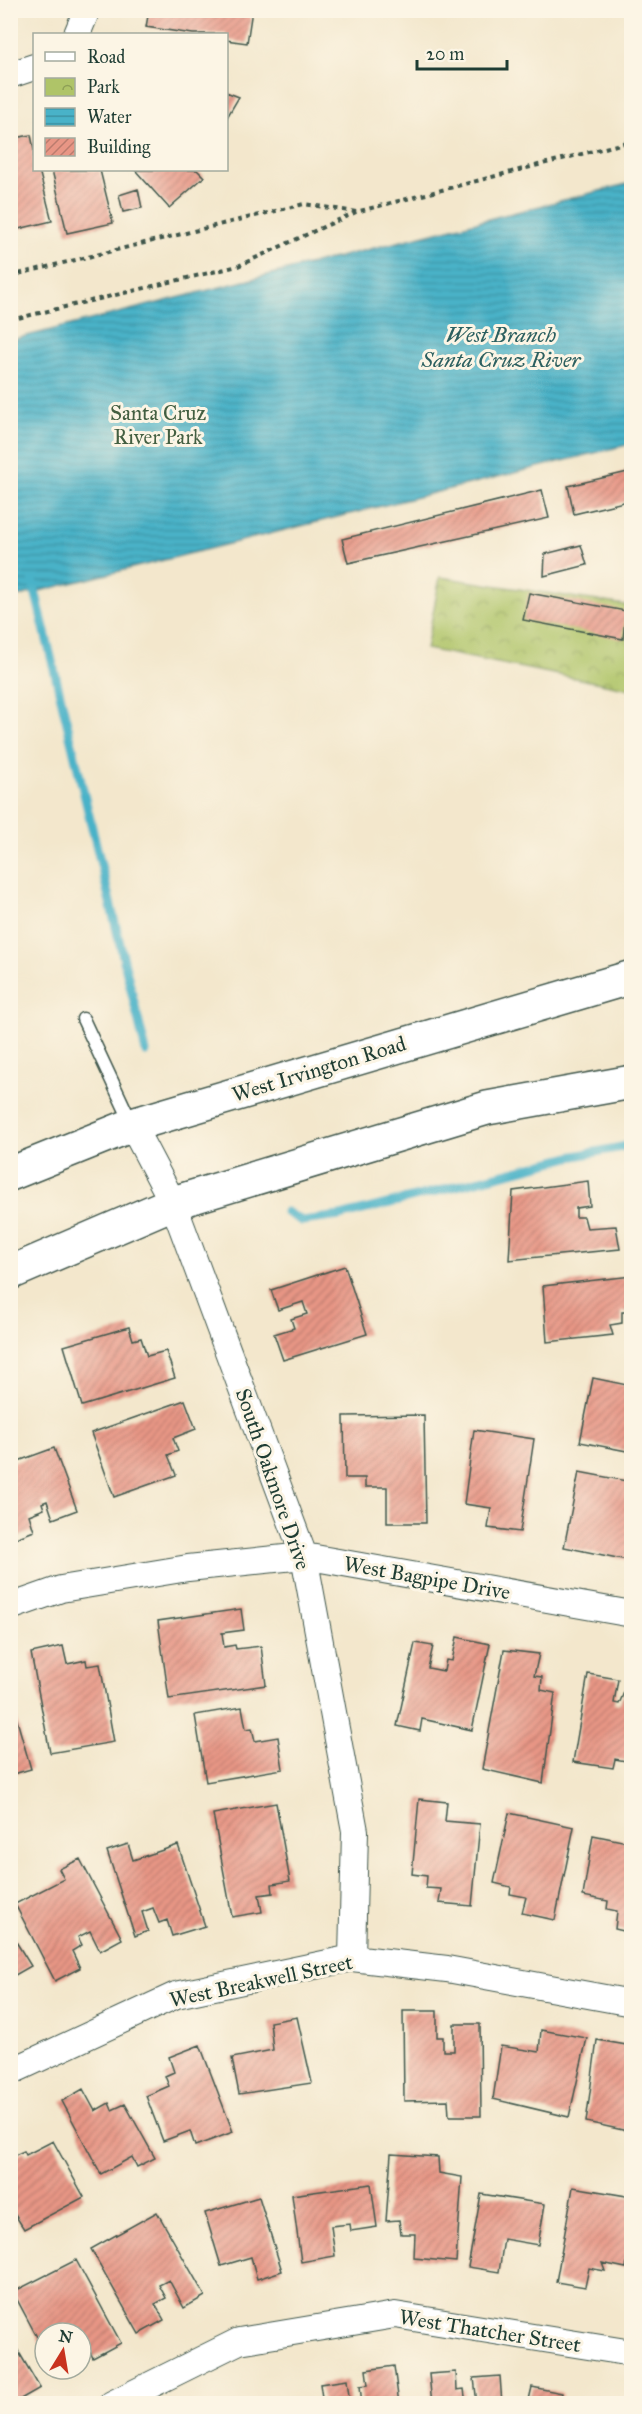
<svg xmlns="http://www.w3.org/2000/svg" width="642" height="2414" viewBox="0 0 642 2414" font-family="'IM FELL Great Primer',serif">
  <defs>
    <pattern id="park-crowns" width="20" height="18" patternUnits="userSpaceOnUse" patternTransform="scale(1.5)"><rect width="20" height="18" fill="#afc468"/><path d="M2 6a3 3 0 1 1 6 0M12 15a3 3 0 1 1 6 0" fill="none" stroke="#8ea056"/></pattern>
    <pattern id="water-rules" width="6" height="5" patternUnits="userSpaceOnUse" patternTransform="scale(1.5)"><rect width="6" height="5" fill="#49b2c8"/><path d="M0 2.5h6" fill="none" stroke="#3c92a3"/></pattern>
    <pattern id="building-hatch" width="6" height="6" patternUnits="userSpaceOnUse" patternTransform="scale(1.5)"><rect width="6" height="6" fill="#e89685"/><path d="M-1 1l2-2M0 6l6-6M5 7l2-2" fill="none" stroke="#bb7c6e"/></pattern>
  </defs>
  <rect width="100%" height="100%" fill="#fcf5e5"/>
  <filter id="ink" filterUnits="userSpaceOnUse"><feTurbulence type="fractalNoise" baseFrequency=".0167" numOctaves="2"/><feDisplacementMap in="SourceGraphic" scale="12" xChannelSelector="R" yChannelSelector="G"/><feConvolveMatrix kernelMatrix="1 2 1 2 8 2 1 2 1" color-interpolation-filters="sRGB"/></filter>
  <filter id="wash" filterUnits="userSpaceOnUse"><feTurbulence type="fractalNoise" baseFrequency=".008" numOctaves="4" result="noise"/><feDisplacementMap in="SourceGraphic" scale="24" xChannelSelector="R" yChannelSelector="G"/><feGaussianBlur stdDeviation="1.35" result="paint"/><feColorMatrix in="noise" values="0 0 0 0 0 0 0 0 0 0 0 0 0 0 0 0 0 1.4 0 .05"/><feComposite in="paint" operator="in"/></filter>
  <g filter="url(#wash)">
    <rect width="100%" height="100%" fill="#f3e7cc"/>
    <path fill="url(#park-crowns)" stroke="#67804e" stroke-width="1.5" d="M440 577 631 606V689L426 649Z"/>
    <path fill="url(#water-rules)" stroke="#34787e" stroke-width="1.5" d="M631 183V444L11 598V340Z"/>
    <g fill="none" stroke-linecap="round" stroke-linejoin="round">
      <path stroke="#49b2c8" stroke-width="9" d="M33 582 146 1052
        M286 1212 302 1221 340 1216 570 1157 632 1145"/>
    </g>
    <g id="blocks">
      <path fill="url(#building-hatch)" d="M149 10H252L247 43 226 40V34H193L146 27Z
        M226 92 239 97 226 119Z
        M31 135 34 150V170H39L52 221 10 231V139Z
        M52 170H100L113 223 67 233Z
        M135 170H197L204 177 169 208Z
        M138 189 142 208 123 212 119 195Z
        M632 471V500L574 514 568 486Z
        M542 490 549 518 348 563 342 539Z
        M581 545 587 565 544 576 545 554Z
        M529 593 626 611 623 639 523 620Z
        M588 1181 590 1206 576 1208V1217H584L587 1228 616 1226 620 1249 509 1260 513 1191Z
        M345 1266 367 1334 283 1360 274 1334 294 1328 291 1319 307 1314 303 1302 278 1310 271 1290Z
        M632 1276V1312H622V1323L610 1325 613 1335 547 1342 543 1286Z
        M129 1327 133 1340 141 1338 147 1356 166 1351 175 1378 82 1406 64 1346Z
        M593 1378 632 1386V1452L580 1442Z
        M185 1400 196 1429 173 1438 178 1451 168 1455 176 1475 114 1497 91 1433Z
        M424 1415 426 1523H387V1487H365V1478H345L344 1416Z
        M474 1430 534 1439 520 1532 488 1528 491 1508 464 1504Z
        M54 1448 77 1510 53 1519 47 1501 42 1503 44 1509 29 1515 34 1531 16 1538 10 1522V1464Z
        M579 1472 632 1482V1561L564 1547Z
        M241 1609 244 1630 222 1633 224 1647 235 1645 236 1649 261 1646 266 1685 169 1699 158 1621Z
        M457 1637 490 1644 472 1730 422 1719 420 1731 397 1726 415 1643 433 1646 428 1668 444 1671 446 1660 452 1661Z
        M63 1646 67 1664 86 1660 87 1666 100 1664 114 1742 50 1753 31 1653Z
        M504 1650 539 1654 534 1676 542 1677 541 1690 555 1693 543 1783 482 1769Z
        M588 1674 618 1679 614 1703 619 1704 625 1690 632 1692V1762L615 1759 613 1768 573 1762Z
        M10 1696 31 1769 10 1775Z
        M242 1707 246 1729 252 1728 255 1741 278 1737 283 1769 206 1782 195 1715Z
        M419 1799 447 1802 445 1821 480 1824 472 1906 439 1903 441 1889 426 1888 427 1876 412 1874Z
        M276 1803 290 1881 272 1884 273 1893 259 1895 262 1912 232 1917 213 1814Z
        M509 1813 574 1827 555 1920 522 1913 526 1897 510 1894 511 1887 494 1883Z
        M593 1835 632 1843V1933L615 1929 617 1911 607 1909 608 1901 583 1896Z
        M128 1844 133 1860 178 1845 205 1926 172 1936 167 1920 159 1923 153 1908 142 1912 148 1931 135 1936 107 1851Z
        M80 1859 122 1939 100 1951 90 1931 78 1937 82 1945 72 1951 80 1968 55 1981 15 1904 64 1879 59 1869Z
        M10 1932 31 1966 10 1978Z
        M403 2011H437V2037H443V2051H454V2024H480L481 2116H449L448 2100 404 2101Z
        M297 2017 312 2083 239 2094 232 2058 273 2050 270 2022Z
        M541 2030 587 2038 569 2117 493 2099 501 2046 539 2052Z
        M597 2040 632 2046V2132L586 2122Z
        M200 2045 233 2132 195 2146 190 2131 163 2141 146 2096 169 2086 165 2076 174 2072 169 2057Z
        M83 2089 95 2111 109 2103 112 2110 125 2104 155 2158 137 2167 132 2157 101 2174 62 2101Z
        M53 2141 84 2197 24 2229 10 2207V2147L15 2155 24 2151 26 2155Z
        M391 2154 438 2157 439 2173 462 2177 456 2262 414 2258 415 2234H401L399 2220 386 2221Z
        M371 2184 377 2227 351 2231 350 2224 331 2226 335 2256 301 2262 292 2195Z
        M573 2187 632 2197V2236L626 2268 602 2263 605 2271 589 2268 585 2287 556 2282Z
        M481 2194 545 2204 538 2245 504 2239 499 2272 468 2267Z
        M259 2197 282 2271 257 2279 251 2257 221 2266 205 2213Z
        M157 2212 205 2296 184 2308 169 2280 159 2285 166 2298 155 2304 164 2320 139 2334 91 2249Z
        M76 2260 121 2343 93 2358 80 2332 45 2333V2352L13 2292Z
        M10 2337 40 2388 12 2404H10Z
        M394 2366 399 2404H362L360 2386 368 2385 366 2370Z
        M456 2372 457 2390 464 2389 466 2404H432L429 2374Z
        M500 2376 502 2404H477L474 2378Z
        M347 2380 350 2404H323L320 2384Z
        M532 2387 562 2393 560 2404H528Z"/>
    </g>
  </g>
  <g filter="url(#ink)">
    <use href="#blocks" fill-opacity="0" stroke="#3f564b" stroke-width="1.5"/>
    <g fill="none" stroke-linecap="round" stroke-linejoin="round">
      <defs>
        <path id="service" d="M83 1019 132 1124"/>
        <path id="minor" d="M77 34 87 10
          M10 75 34 67
          M132 1125 173 1203 304 1556 355 1831 352 1958
          M10 1607 61 1589 188 1568 304 1556 632 1614
          M10 2072 176 1995 352 1958 447 1969 632 2003
          M112 2404 239 2341 395 2315 632 2353"/>
        <path id="secondary" d="M10 1174 132 1125 632 977
          M10 1273 173 1203 487 1108 632 1082"/>
      </defs>
      <use href="#service" stroke="#3f564b" stroke-width="15"/>
      <use href="#minor" stroke="#3f564b" stroke-width="28"/>
      <use href="#secondary" stroke="#3f564b" stroke-width="36"/>
      <path stroke="#3f564b" stroke-width="4" stroke-dasharray="4.5 4.5" stroke-linecap="butt" d="M10 276 304 204 356 212
        M10 320 238 266 356 212 632 141"/>
      <use href="#service" stroke="#fff" stroke-width="12"/>
      <use href="#minor" stroke="#fff" stroke-width="26"/>
      <use href="#secondary" stroke="#fff" stroke-width="33"/>
    </g>
  </g>
  <g text-anchor="middle" dominant-baseline="central" stroke-width="6" stroke-linejoin="round" paint-order="stroke">
    <g font-size="21" fill="#435f41" stroke="#fcf5e5">
      <text x="158" y="413">Santa Cruz<tspan x="158" dy="24">River Park</tspan></text>
    </g>
    <g font-size="21" fill="#1f3d34" stroke="#fcf5e5">
      <text transform="translate(319 1069) rotate(-17)">West Irvington Road</text>
      <text transform="translate(273 1479) rotate(71)">South Oakmore Drive</text>
      <text transform="translate(427 1578) rotate(10)">West Bagpipe Drive</text>
      <text transform="translate(261 1981) rotate(-12)">West Breakwell Street</text>
      <text transform="translate(490 2331) rotate(9)">West Thatcher Street</text>
    </g>
    <g font-size="22" font-style="italic" fill="#2c6060" stroke="#fcf5e5">
      <text x="501" y="334">West Branch<tspan x="501" dy="25">Santa Cruz River</tspan></text>
    </g>
  </g>
  <rect width="642" height="2414" fill="none" stroke="#fcf5e5" stroke-width="36"/>
  <rect x="33" y="33" width="195" height="138" fill="#fcf5e5" stroke="#a4ab9e" stroke-width="1.5"/>
  <rect x="45" y="52" width="30" height="9" fill="#ffffff" stroke="#a4ab9e" stroke-width="1.5"/>
  <text x="87" y="63" font-size="18" fill="#1f3d34">Road</text>
  <rect x="45" y="78" width="30" height="18" fill="url(#park-crowns)" stroke="#a4ab9e" stroke-width="1.5"/>
  <text x="87" y="93" font-size="18" fill="#1f3d34">Park</text>
  <rect x="45" y="108" width="30" height="18" fill="url(#water-rules)" stroke="#a4ab9e" stroke-width="1.5"/>
  <text x="87" y="123" font-size="18" fill="#1f3d34">Water</text>
  <rect x="45" y="138" width="30" height="18" fill="url(#building-hatch)" stroke="#a4ab9e" stroke-width="1.5"/>
  <text x="87" y="153" font-size="18" fill="#1f3d34">Building</text>
  <g transform="translate(63 2351) rotate(11)"><circle r="28" fill="#fcf5e5" stroke="#a4ab9e" stroke-width="1.5"/>
  <path d="M0-4.5L10 22L0 15L-10 22Z" fill="#c8321e"/>
  <text y="-9" font-size="16" font-weight="bold" text-anchor="middle" fill="#1f3d34">N</text>
  </g>
  <path d="M417 60v9h90v-9" fill="none" stroke="#1f3d34" stroke-width="3"/>
  <text x="426" y="60" font-size="18" fill="#1f3d34" stroke="#fcf5e5" stroke-width="4.5" paint-order="stroke">20 m</text>
</svg>
